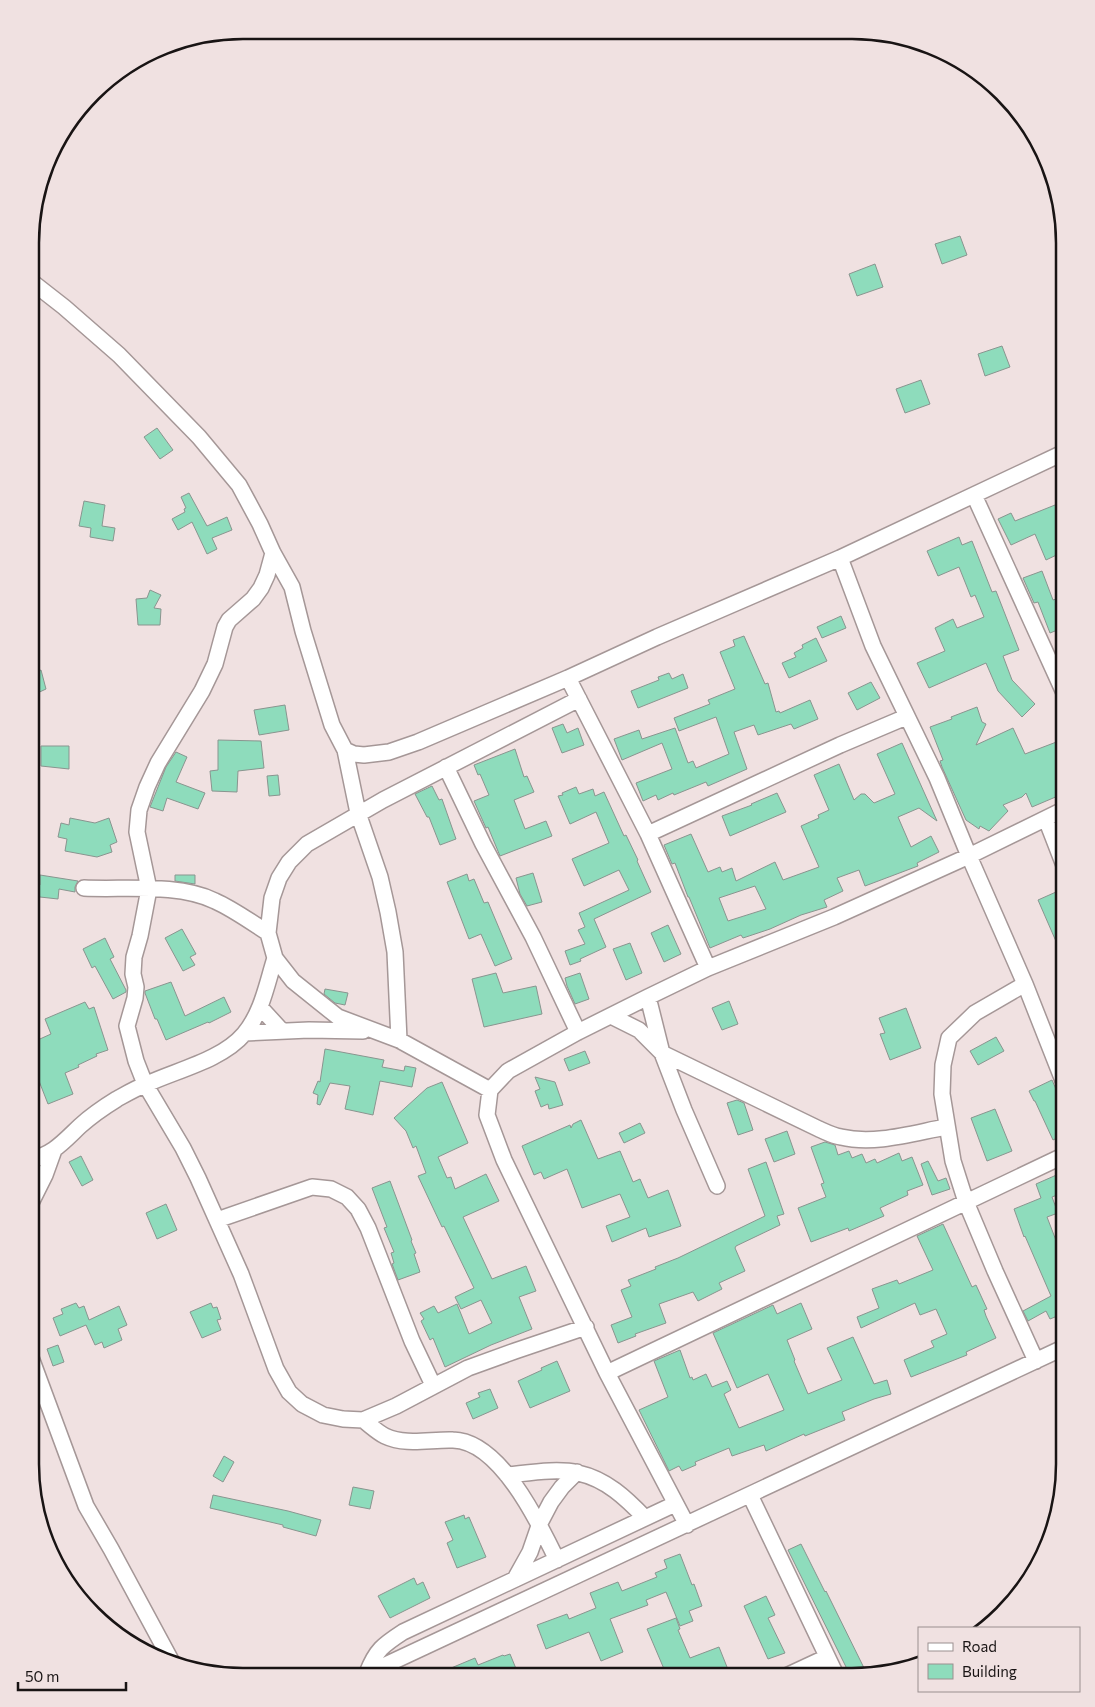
<svg xmlns="http://www.w3.org/2000/svg" width="1095" height="1707" viewBox="0 0 1095 1707" font-family="Commissioner,sans-serif">
  <rect width="100%" height="100%" fill="#f0e1e1"/>
  <path fill="#8edcbc" stroke="#89958f" fill-rule="evenodd" d="M960 236 967 255 942 264 935 244Z
    M875 264 883 287 857 296 849 274Z
    M1002 346 1010 367 985 376 978 354Z
    M921 380 930 404 905 413 896 389Z
    M157 428 173 450 160 459 144 437Z
    M189 493 207 526 227 517 232 530 212 538 217 549 207 554 192 522 178 530 172 519 185 512 184 509 186 508 181 497Z
    M84 501 105 505 102 526 115 528 113 541 90 537 91 528 79 526Z
    M1065 501V551L1046 560 1035 534 1011 545 998 519 1011 513 1015 521Z
    M959 537 962 545 972 541 992 592 996 591 1019 650 1003 656 1012 680 1035 704 1022 717 998 691 986 663 929 688 917 663 945 651 935 628 953 619 957 628 984 617 975 595 971 597 959 567 938 576 927 551Z
    M1042 571 1053 600 1065 596V627L1050 633 1038 602 1034 603 1023 578Z
    M150 590 161 595 154 608 161 609 160 625H138L136 599 147 598Z
    M841 616 846 628 822 638 817 627Z
    M744 636 765 684 768 683 776 712 779 711 780 713 810 700 818 719 794 729 791 724 758 735 754 725 734 732 747 769 708 786 706 782 674 795 673 793 658 800 656 795 643 801 636 783 672 769 662 743 622 760 614 739 639 730 642 739 675 728 688 763 693 761 696 768 729 754 716 717 679 731 674 718 710 704 708 700 735 689 720 652 735 646 733 640Z
    M816 638 827 661 789 678 782 663 796 657 794 653 803 648 802 645Z
    M41 670 46 689 31 696V674Z
    M669 673 672 679 683 674 688 688 638 708 631 691 659 680 658 677Z
    M871 682 880 698 857 710 848 693Z
    M285 705 289 730 259 735 254 710Z
    M977 707 982 722 986 724 976 745 1013 728 1025 754 1059 741 1065 755V793L1032 807 1026 793 1022 797 1003 805 1008 811 989 831 980 826 979 829 966 820 942 767 940 761 943 760 930 727 952 719 951 717Z
    M563 724 567 733 578 728 584 745 562 753 552 728Z
    M218 740 261 741 264 768 238 771 237 792 212 791 210 771 218 770Z
    M902 743 937 821 919 808 898 817 911 847 931 836 939 852 917 863 918 866 865 886 859 870 837 878 843 891 824 900 827 907 801 915 770 929 743 938 741 935 710 948 689 897H688L675 863 672 864 664 845 691 834 708 872 720 867 722 872 732 868 736 881 775 862 783 880 819 867 801 826 819 818 818 815 829 810 814 775 839 764 854 800 861 794H865L874 803 895 794 877 754ZM755 886 766 909 728 921 719 898Z
    M41 746H69V769L41 766Z
    M515 749 524 777 527 776 534 792 514 800 525 829 546 821 552 836 500 856 488 827 486 828 474 801 489 795 480 774 478 775 474 765Z
    M176 752 187 757 176 782 205 793 198 809 167 798 163 811 150 807 166 767Z
    M278 775 280 795 269 796 267 776Z
    M432 786 439 800 442 799 456 839 440 845 429 817H427L415 794Z
    M576 787 579 794 593 789 595 796 604 792 624 836 626 835 638 860 637 861 651 892 594 919 606 947 580 959 581 961 570 965 565 951 585 944 578 930 585 927 579 913 629 890 619 870 584 886 572 859 609 843 596 812 570 824 558 796 563 795 562 793Z
    M777 793 786 812 730 836 722 816 752 805 751 804Z
    M70 818 95 823 109 818 117 842 110 845 112 852 97 857 65 851 67 839 58 837 61 823 69 825Z
    M533 873 542 902 527 906 520 894 516 878Z
    M467 874 469 881 474 879 484 903 488 902 512 959 495 966 481 934 469 939 447 882Z
    M40 875 78 881 75 887V892L59 889 58 899 31 896V885H40Z
    M175 875H195V884L175 881Z
    M1056 892 1065 914V962L1038 900Z
    M668 925 681 954 664 962 651 933Z
    M182 929 196 954 190 957 195 965 183 971 165 938Z
    M105 938 114 957 110 959 126 990V992L113 999 95 966 92 968 83 949Z
    M630 943 642 973 626 980 613 949Z
    M496 973 503 993 536 986 542 1014 484 1027 472 979Z
    M580 973 589 999 575 1004 567 986 565 978Z
    M171 982 185 1016 224 997 231 1012 209 1023 208 1022 166 1040 157 1019H155L145 993V991Z
    M325 989 348 993 345 1005 335 1003 324 994Z
    M729 1001 738 1024 722 1030 712 1008Z
    M85 1002 89 1009 94 1007 108 1050 96 1054 97 1056 78 1065 79 1067 65 1073 73 1094 48 1104 39 1081 31 1084V1043L51 1034 45 1019Z
    M906 1008 921 1048 890 1060 880 1034 885 1033 879 1018Z
    M996 1037 1004 1051 978 1065 970 1051Z
    M325 1049 384 1060 382 1067 404 1071 405 1066 416 1068 412 1087 380 1081 373 1115 345 1109 350 1086 330 1083 320 1105 317 1104 318 1095 313 1093 318 1081 320 1082Z
    M585 1051 590 1063 569 1071 564 1059Z
    M535 1077 555 1082 563 1105 549 1109 548 1104 541 1107 535 1091 540 1089Z
    M1052 1080 1059 1096 1061 1095 1065 1104V1134L1053 1140 1035 1101H1034L1029 1091Z
    M442 1082 468 1143 438 1157 447 1178 451 1177 455 1189 486 1174 499 1201 463 1217 492 1279 526 1266 536 1291 519 1297 532 1329 491 1345 445 1367 433 1338 430 1340 421 1321 424 1319 420 1313 434 1306 438 1313 457 1304 469 1334 492 1323 481 1300 461 1309 455 1297 474 1288 444 1226 442 1227 418 1176 426 1173 416 1146 413 1148 406 1131 394 1118 427 1088Z
    M737 1100 744 1103 753 1130 738 1135 727 1103Z
    M995 1109 1012 1151 987 1161 971 1118Z
    M581 1120 598 1159 620 1151 633 1182 640 1179 648 1198 668 1190 681 1226 649 1237 646 1228 612 1242 606 1226 630 1217 620 1194 582 1208 567 1169 544 1179 541 1172 534 1175 522 1146 570 1125 571 1128 573 1124Z
    M640 1123 645 1133 624 1143 619 1133Z
    M787 1131 795 1154 774 1162 765 1139Z
    M825 1142 835 1145 838 1155 849 1151 852 1158 862 1154 866 1163 875 1159 877 1163 899 1153 902 1161 912 1157 923 1185 907 1191 908 1195 880 1208 884 1216 849 1231 848 1228 811 1242 798 1208 826 1197 821 1184 824 1183 811 1147Z
    M81 1156 93 1180 82 1186 69 1162Z
    M928 1161 938 1181 946 1178 950 1189 932 1195 921 1164Z
    M766 1162 784 1214 777 1216 780 1225 736 1246 735 1248 745 1271 719 1283 722 1289 698 1301 693 1292 659 1304 666 1323 635 1334 636 1336 618 1343 611 1325 632 1317 621 1290 631 1286 628 1280 656 1269 655 1267 678 1258 765 1216 748 1169Z
    M1061 1173 1065 1180V1192L1052 1197 1058 1213 1047 1217 1057 1243H1059L1065 1257V1313L1050 1319 1046 1311 1028 1321 1023 1311 1051 1296 1025 1236 1024 1237 1014 1209 1041 1198 1036 1184Z
    M390 1181 412 1240 411 1241 416 1253 414 1254 420 1272 398 1280 392 1264 394 1263 391 1253 394 1252 384 1228 387 1227 372 1188Z
    M166 1204 177 1230 157 1239 146 1213Z
    M943 1224 972 1287 976 1285 987 1309 984 1310 986 1316 996 1338 966 1352 967 1355 911 1377 904 1360 934 1347 931 1341 947 1334 936 1309 920 1315 915 1303 861 1328 857 1317 879 1308 872 1289 897 1280 899 1284 933 1270 917 1236Z
    M76 1303 79 1308 84 1306 89 1320 119 1306 127 1325 118 1329 122 1340 104 1348 102 1342 95 1345 86 1325 60 1336 53 1318 63 1314 61 1309Z
    M211 1303 213 1308 217 1307 221 1319 217 1320 221 1330 202 1338 190 1312Z
    M801 1303 812 1329 787 1340 795 1360 794 1361 808 1394 842 1380 827 1348 853 1337 874 1384 887 1380 891 1394 874 1399 842 1412 845 1420 805 1436 804 1434 766 1451 764 1445 732 1456 729 1448 695 1462 696 1465 682 1471 679 1466 669 1471 639 1410 668 1397 654 1361 680 1350 690 1378 692 1377 693 1380 706 1374 712 1387 727 1381 731 1390 724 1394 739 1428 784 1410 768 1374 737 1388 713 1333 773 1305 777 1314Z
    M58 1345 64 1362 53 1366 47 1349Z
    M557 1361 570 1391 530 1408 518 1381 542 1370 541 1368Z
    M490 1389 498 1408 473 1419 466 1403 480 1397 478 1393Z
    M224 1456 234 1462 223 1482 213 1476Z
    M353 1487 374 1491 370 1509 349 1505Z
    M213 1495 288 1511 321 1520 316 1536 283 1527V1525L210 1508Z
    M464 1515 465 1519 469 1517 486 1557 457 1568 447 1543 453 1540 445 1522Z
    M801 1544 825 1592 826 1591 867 1674 851 1677 788 1550Z
    M680 1554 692 1585 694 1584 702 1606 689 1611 693 1621 680 1626 666 1592 646 1600 648 1605 610 1619 623 1652 601 1661 589 1632 546 1649 537 1625 567 1614 569 1619 596 1608 590 1593 618 1582 622 1591 657 1577 655 1573 667 1568 664 1560Z
    M414 1578 417 1585 423 1582 430 1598 390 1618 378 1596Z
    M766 1596 775 1615 768 1618 785 1653 768 1659 744 1606Z
    M676 1618 680 1629 678 1630 690 1658 719 1647 729 1672 715 1677 667 1676 647 1629Z
    M510 1654 519 1676H432L475 1658 478 1665 503 1655 504 1656Z"/>
  <g fill="none" stroke-linecap="round" stroke-linejoin="round">
    <defs>
      <path id="minor" d="M32 282 64 307 119 355 199 437 239 485 260 524 273 553 292 587 303 631 332 725 345 750 354 754 364 755 389 752 418 742 568 678 657 637 840 558 1065 452
        M974 495 1065 695
        M273 553 267 575 261 588 253 599 229 620 225 627 215 664 202 691 158 763 147 787 139 810 137 832 149 889 140 936 134 957 133 974 136 987 135 998 127 1026 136 1061 145 1084 183 1148 198 1178 241 1274 276 1369 289 1392 302 1404 323 1415 343 1419 363 1420 396 1406 468 1368 515 1351 586 1327
        M840 558 873 646 937 778 969 856 1025 984 1064 1083
        M568 678 648 834 708 968
        M345 750 358 813 380 877 388 912 395 952 399 1040
        M446 767 483 844 533 937 578 1032
        M1046 819 1065 868
        M648 834 840 745 906 717
        M84 888C124 890 178 883 215 901 233 909 251 922 268 933
        M1025 984 975 1013 949 1038 943 1065 942 1094 953 1161 966 1202 995 1271 1036 1361
        M648 997 662 1053 684 1110 717 1186
        M260 1007 282 1031
        M611 1016 639 1030 662 1053 819 1129C826 1132 833 1136 841 1137 875 1145 913 1133 946 1127
        M245 1033 309 1030 363 1031
        M490 1090 399 1040 338 1017 293 981 275 958 268 933 272 898 279 878 289 862 307 844 383 800 579 699
        M30 1159C52 1156 65 1140 80 1126 91 1116 104 1107 117 1099 126 1094 136 1088 147 1084 177 1070 222 1060 244 1034 262 1013 267 983 275 958
        M30 1205 45 1175 54 1150
        M217 1220 312 1187 331 1189 347 1197 358 1209 368 1228 412 1341 433 1385
        M30 1355 86 1506 111 1549 173 1664
        M607 1373 1065 1155
        M363 1420C370 1425 377 1432 385 1436 406 1446 431 1439 453 1440 500 1441 539 1523 557 1560
        M507 1475C528 1473 558 1468 578 1473 606 1479 626 1498 645 1518
        M750 1495 837 1677
        M687 1525 607 1373 504 1160 487 1115 490 1090 508 1071 578 1032 648 997 708 968 834 917 969 856 1065 809
        M515 1579 530 1552 540 1523 551 1502 562 1487 577 1472
        M367 1673C376 1650 383 1645 403 1632L675 1504
        M362 1676 1065 1347
        M784 1677 827 1657"/>
    </defs>
    <use href="#minor" stroke="#a59797" stroke-width="18"/>
    <use href="#minor" stroke="#fff" stroke-width="15"/>
  </g>
  <path d="M0 0H1095V1707H0ZM243 39H852A204 204 0 0 1 1056 243V1464A204 204 0 0 1 852 1668H243A204 204 0 0 1 39 1464V243A204 204 0 0 1 243 39Z" fill="#f0e1e1" fill-rule="evenodd"/>
  <path fill="none" stroke="#191414" stroke-width="2.5" d="M243 39H852A204 204 0 0 1 1056 243V1464A204 204 0 0 1 852 1668H243A204 204 0 0 1 39 1464V243A204 204 0 0 1 243 39Z"/>
  <rect x="918" y="1627" width="162" height="65" fill="#f0e1e1" stroke="#9a8f8f"/>
  <rect x="928" y="1643" width="25" height="8" fill="#ffffff" stroke="#9a8f8f"/>
  <text x="962" y="1652" font-size="15" fill="#191414">Road</text>
  <rect x="928" y="1664" width="25" height="15" fill="#8edcbc" stroke="#9a8f8f"/>
  <text x="962" y="1677" font-size="15" fill="#191414">Building</text>
  <path d="M18 1682v8h108v-8" fill="none" stroke="#191414" stroke-width="2.5"/>
  <text x="25" y="1682" font-size="15" fill="#191414" stroke="#f0e1e1" stroke-width="4" paint-order="stroke">50 m</text>
</svg>
